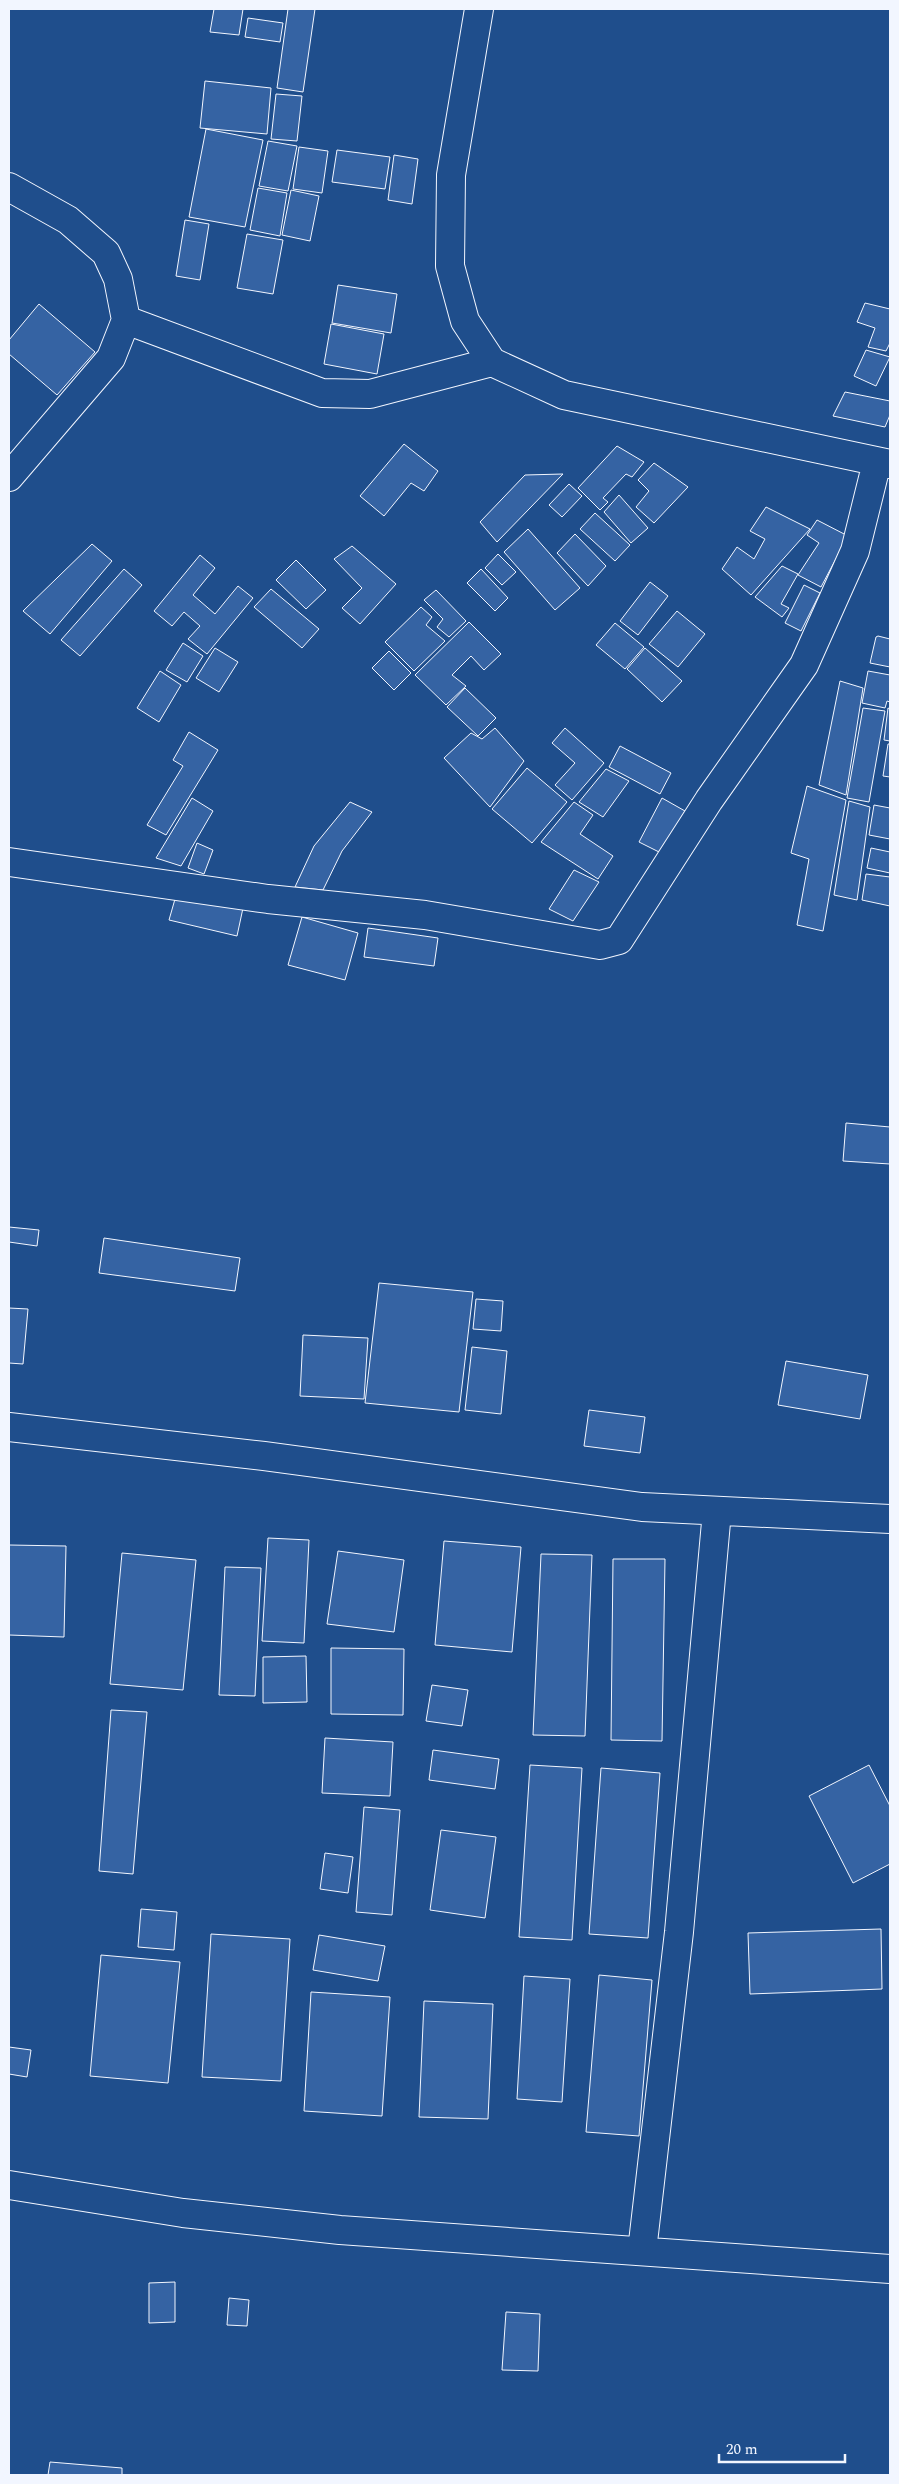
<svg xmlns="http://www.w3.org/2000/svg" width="899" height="2484" viewBox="0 0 899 2484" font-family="Spectral,serif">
  <rect width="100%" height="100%" fill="#1f4e8c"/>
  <path fill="#3563a3" stroke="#f2f6ff" d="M214 9H243L239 35 210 32Z
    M288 9H315L303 92 277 88Z
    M248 18 283 23 280 42 245 37Z
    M205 81 271 88 267 134 200 128Z
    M276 94 302 96 297 141 271 139Z
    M206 129 263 140 245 227 189 217Z
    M268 141 297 146 288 191 259 186Z
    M299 147 328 151 322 193 293 189Z
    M337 150 390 157 385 189 332 182Z
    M394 155 418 159 412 204 388 200Z
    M258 188 287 193 280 236 250 230Z
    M291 190 319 196 310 241 282 235Z
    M185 220 209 224 200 280 176 276Z
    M247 234 283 240 273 294 237 288Z
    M338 285 397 294 391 333 332 323Z
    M865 303 890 309V343L886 351 868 347 875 328 857 322Z
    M39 304 95 352 57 395 9 354V340Z
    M331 324 384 334 377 374 324 364Z
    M866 350 890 357 876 386 854 376Z
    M845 392 890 401V415L885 427 833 416Z
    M404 444 438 471 424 491 411 483 384 516 360 496Z
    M617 446 644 462 632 477 626 474 603 498 608 502 600 510 578 488Z
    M654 463 688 487 654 523 636 507 649 491 638 480Z
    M563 474 497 542 480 522 525 475Z
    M569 484 582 496 562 517 549 505Z
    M619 495 648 528 631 543 604 512Z
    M766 507 810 529 751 595 722 569 737 547 754 559 765 539 750 531Z
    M595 513 630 545 615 561 580 529Z
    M817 520 848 536 821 587 798 575 819 543 807 535Z
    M528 529 580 588 555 610 504 552Z
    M575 534 606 566 588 586 557 553Z
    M92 544 112 561 50 634 23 611Z
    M352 546 396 584 360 624 342 608 362 588 334 559Z
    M498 554 516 572 502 585 485 568Z
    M200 555 215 568 193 595 215 614 238 586 253 598 207 654 188 639 200 626 184 612 172 626 154 611Z
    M296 560 326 590 306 609 276 580Z
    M782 566 798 574 781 604 789 608 782 617 755 597Z
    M124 569 142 585 80 656 61 640Z
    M481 569 508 598 495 611 467 583Z
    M650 582 668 596 638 635 620 621Z
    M804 585 820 593 801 631 785 623Z
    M271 589 319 629 302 648 254 607Z
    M436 590 466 621 449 637 437 627 443 619 424 600Z
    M421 607 432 617 426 625 445 641 414 671 385 642Z
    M677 611 705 634 678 667 649 644Z
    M469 622 501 654 484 670 471 656 452 675 466 686 446 705 415 675Z
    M615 623 644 647 625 669 596 645Z
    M878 636 890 639V667L870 663 876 637Z
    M183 643 203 656 187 682 166 670Z
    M215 648 238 662 219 692 196 678Z
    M645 648 682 681 662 702 627 669Z
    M389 651 411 673 394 690 372 668Z
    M160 671 181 685 159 722 137 708Z
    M868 671 890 675V702L887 701 885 708 862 703Z
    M840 681 863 688 846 795 819 785Z
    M465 688 496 718 478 736 447 707Z
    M863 708 885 711 869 802 847 798Z
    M888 708 890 709V741L884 740Z
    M495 728 524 761 490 807 444 758 471 733 482 739Z
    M565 728 604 763 572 800 555 785 575 763 552 743Z
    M189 732 218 750 166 835 147 825 183 766 173 760Z
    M888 744H890V777L883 776Z
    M620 746 671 773 660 794 609 767Z
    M527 768 567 802 532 843 492 809Z
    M606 769 629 781 603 817 579 802Z
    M807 786 846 800 823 931 797 925 809 859 791 853Z
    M192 798 213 811 181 866 156 858Z
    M662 798 685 811 663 854 639 842Z
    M849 801 870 807 857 900 834 895Z
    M350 802 372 812 342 851 323 890 295 887 314 846Z
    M574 802 593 815 580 834 613 856 598 879 541 842Z
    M874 805 890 808V839L869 835Z
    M197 843 213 850 204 874 188 868Z
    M871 848 890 852V873L867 868Z
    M574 870 599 882 573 921 549 909Z
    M866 874 890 877V906L862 900Z
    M175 899 243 908 237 936 169 920Z
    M302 917 358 933 345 980 288 965Z
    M368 928 438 938 434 966 364 957Z
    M846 1123 890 1127V1164L843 1161Z
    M9 1227 39 1230 37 1246 9 1242Z
    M104 1238 240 1258 235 1291 99 1273Z
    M379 1283 473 1292 459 1412 365 1403Z
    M476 1299 503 1301 501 1331 473 1329Z
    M9 1308 28 1309 23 1364 9 1363Z
    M303 1335 368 1338 364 1399 300 1396Z
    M472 1347 507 1351 501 1414 465 1410Z
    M786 1361 868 1375 860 1419 778 1405Z
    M589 1410 645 1417 640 1453 584 1446Z
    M268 1538 309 1540 304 1643 262 1641Z
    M444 1541 521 1547 512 1652 435 1645Z
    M9 1545 66 1546 64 1637 9 1635Z
    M338 1551 404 1560 394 1632 327 1624Z
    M122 1553 196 1560 183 1690 110 1684Z
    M541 1554 592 1555 585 1736 533 1735Z
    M613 1559H665L662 1741 611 1740Z
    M225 1567 261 1568 255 1696 219 1695Z
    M331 1648 404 1649 403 1715 331 1714Z
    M306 1656 307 1702 263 1703V1657Z
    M432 1685 468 1690 462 1726 426 1721Z
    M111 1710 147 1712 133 1874 99 1871Z
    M325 1738 393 1742 390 1796 322 1793Z
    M433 1750 499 1759 495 1789 429 1780Z
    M530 1765 582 1768 572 1940 519 1937Z
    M869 1765 890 1806V1864L853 1883 809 1796Z
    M601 1768 660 1773 648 1938 589 1934Z
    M364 1807 400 1810 392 1915 356 1912Z
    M441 1830 496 1837 485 1918 430 1910Z
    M325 1853 353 1857 348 1893 320 1889Z
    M141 1909 177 1912 174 1950 138 1947Z
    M881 1929 882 1989 750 1994 748 1933Z
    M211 1934 290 1939 281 2081 202 2077Z
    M319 1935 385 1946 378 1981 313 1970Z
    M101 1955 180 1962 168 2083 90 2076Z
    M599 1975 652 1980 639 2136 586 2132Z
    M524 1976 570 1979 562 2102 517 2099Z
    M311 1992 390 1997 382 2116 304 2111Z
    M424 2001 493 2004 488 2119 419 2117Z
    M9 2047 31 2050 27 2077 9 2074Z
    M175 2282V2322L149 2323V2283Z
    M229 2298 249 2300 247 2326 227 2325Z
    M506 2312 540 2314 538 2371 502 2370Z
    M50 2462 122 2468V2475H48Z"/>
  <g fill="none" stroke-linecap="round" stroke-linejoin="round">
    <defs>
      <path id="street" d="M479 9 451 175 450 266 465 321 492 362 564 395 890 464
        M9 187 68 220 106 253 118 279 126 320 111 358 9 477
        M126 320 322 393 370 394 492 362
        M9 862 268 899 425 915 600 945 619 940 709 800 804 665 855 551 877 462
        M9 1427 264 1456 642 1507 890 1519
        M9 2185 183 2213 340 2230 890 2269
        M642 2251 679 1932 717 1511"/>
    </defs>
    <use href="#street" stroke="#f2f6ff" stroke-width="30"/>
    <use href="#street" stroke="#1f4e8c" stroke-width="28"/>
  </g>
  <rect width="899" height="2484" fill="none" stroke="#f2f6ff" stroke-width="20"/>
  <path d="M719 2454v8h126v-8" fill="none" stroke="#f2f6ff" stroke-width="2.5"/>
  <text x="726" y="2454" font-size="15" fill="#f2f6ff" stroke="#1f4e8c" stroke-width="4" paint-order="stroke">20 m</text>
</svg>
